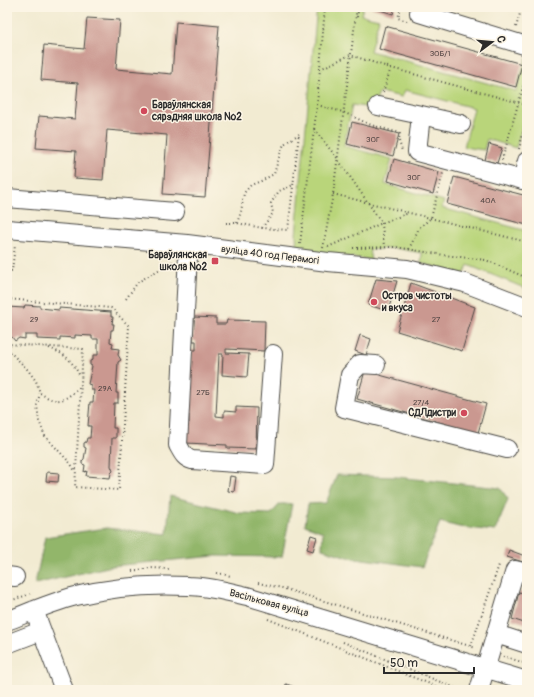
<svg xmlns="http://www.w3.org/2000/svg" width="534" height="697" viewBox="0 0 534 697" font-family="Pangolin,sans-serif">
  <rect width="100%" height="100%" fill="#fcf5e5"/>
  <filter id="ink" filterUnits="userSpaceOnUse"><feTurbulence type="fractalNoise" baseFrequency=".025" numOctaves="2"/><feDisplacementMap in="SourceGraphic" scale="8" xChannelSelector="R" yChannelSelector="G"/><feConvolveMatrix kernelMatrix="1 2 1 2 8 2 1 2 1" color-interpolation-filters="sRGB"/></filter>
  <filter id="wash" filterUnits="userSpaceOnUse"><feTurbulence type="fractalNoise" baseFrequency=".012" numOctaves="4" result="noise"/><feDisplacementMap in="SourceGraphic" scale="16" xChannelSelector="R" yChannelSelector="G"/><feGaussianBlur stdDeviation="0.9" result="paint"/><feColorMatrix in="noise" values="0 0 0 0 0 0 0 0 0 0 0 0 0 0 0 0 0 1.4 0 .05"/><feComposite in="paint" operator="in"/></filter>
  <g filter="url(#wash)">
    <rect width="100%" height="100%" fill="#f2ebd2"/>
    <path fill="#b9d57a" stroke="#728052" d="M317 7H363L361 15 379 19 370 51 516 91 526 58H527V110L516 148 487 139 484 150 464 147 474 108 405 90 402 97 380 92 372 108 352 105 344 146 392 159 385 184 444 201 442 208 527 231V263L525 269 527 270V289L468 265 464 275 421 263 422 253 394 248 369 250 371 260 297 250 296 235Z"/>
    <path fill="#92b66a" stroke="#5e704a" d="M337 475 397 477 500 488 508 499 495 531 459 527 440 522 422 567 348 557 322 549 323 532 305 525 308 504 326 503Z
      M170 496 240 513 271 514 280 504H292L282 557 215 556 112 566 35 584 45 537 106 528 167 534Z"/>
    <g id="blocks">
      <path fill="#ca9890" d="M370 7H395L393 14Z
        M87 18 120 20 116 69 172 74 176 22 219 26 205 197 163 194 167 135 107 130 103 180 74 178 76 151 36 148 39 116 75 119 78 83 41 80 44 45 84 49Z
        M385 26 522 64 516 87 379 49Z
        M352 122 399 134 393 156 347 144Z
        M489 144 502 148 497 163 485 160Z
        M394 159 439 172 433 194 388 181Z
        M454 177 527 196V225L447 204Z
        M376 279 397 281 388 311 368 305Z
        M411 283 475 307 462 351 397 331Z
        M25 305 40 306V308L59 310V308L111 312V317H113L112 324H114L113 330H111L110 342 113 343 112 348 119 349 118 355 121 360 118 362 116 393H118V403H114L113 428H116V438H112L111 466 113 471 111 473 110 478 86 476 87 471 84 472 85 465 82 464V461L84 459 86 448 84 447V443L86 442 87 438H90L91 426H88L90 402H93L94 390H91V385L88 384 92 366 90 365V361L93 360V355H98V339H92V336L75 335V338L60 337V340L37 339V335H25V339L19 338 15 341 12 337H7V307L24 308Z
        M194 317 216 318V324H226L227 320 265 321 264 351 226 349V353L249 354 247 377 222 375 223 354H219L216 416 224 417V411L236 412V407L257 408 256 449 227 448V445L186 443V423H189V415H188L191 350H196V341H193Z
        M360 335 371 339 366 355 355 351Z
        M365 371 486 404 478 433 357 399Z
        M47 472 59 473 58 482 46 481Z
        M230 476 236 477 234 492 228 491Z
        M311 535 317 537 313 551 307 549Z
        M509 550 525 556 523 562 507 557Z
        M519 592 527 594V624L512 619Z
        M286 684 303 690H285Z"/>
    </g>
  </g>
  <g filter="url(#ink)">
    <use href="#blocks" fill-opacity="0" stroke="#494844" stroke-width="1"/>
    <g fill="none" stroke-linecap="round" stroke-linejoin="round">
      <defs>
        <path id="minor" d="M420 7 419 13 527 46
          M378 106 421 115 417 152 527 181
          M421 115 461 124
          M522 180 527 161
          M7 198 175 212
          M7 229 187 244 328 262 407 269 465 283 527 307
          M187 244 188 255 178 445C182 452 184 458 192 460L265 465 273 354
          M376 365 360 364 350 375 344 408 507 449
          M7 576 15 577
          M34 610 64 690
          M7 621C30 612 52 602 76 596 112 587 150 584 188 586 208 586 228 592 247 596L527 681
          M496 634 527 644
          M7 644 41 631
          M479 690 515 570 527 573"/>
      </defs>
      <use href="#minor" stroke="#494844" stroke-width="20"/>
      <path stroke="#494844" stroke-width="2" stroke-dasharray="1 3" stroke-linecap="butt" d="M401 7 398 18 407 21
        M357 17 359 7
        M516 27 522 7
        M320 69 350 55 391 68 527 105
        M383 92 391 68
        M317 105 343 112 371 125 400 133 399 141 402 151
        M314 129 337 158 382 223 384 247
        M519 149 527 119
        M502 160 527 73
        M333 194 527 242
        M226 223H237L262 228 288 230 299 134
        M237 223 241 212 244 193 251 185 261 181 274 174 280 154 284 144 299 134
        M262 228 273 213 271 203 279 191 293 185
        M300 244 317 105 325 7
        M328 247 382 223 409 213
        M323 248 333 194 357 7
        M353 248 395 247 444 255 486 260 527 278
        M409 249 419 228 431 218 443 173
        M7 270 12 271 15 245
        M7 299 111 308 129 326 119 490 75 487 83 349 7 344
        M126 299 138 282 174 261
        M49 348C67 355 71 360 80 376
        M7 349 27 369 36 381 40 393 37 405 39 421 45 436 71 464 75 471
        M40 393C59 406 65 400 81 386
        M132 571 150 568 169 569
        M217 573 231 576
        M258 583 282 588 476 648
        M7 602 30 594
        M268 619 445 690
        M343 642 460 690
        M471 646 499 565
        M503 656 527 664"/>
      <use href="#minor" stroke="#fff" stroke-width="18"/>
    </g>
  </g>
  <g fill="#d1495b" stroke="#fcf5e5" stroke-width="1.5">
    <circle cx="144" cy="111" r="4"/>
    <rect x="211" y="257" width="8" height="8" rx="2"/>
    <circle cx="374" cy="302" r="4"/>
    <circle cx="464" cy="413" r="4"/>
  </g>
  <g text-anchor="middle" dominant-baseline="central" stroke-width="3" stroke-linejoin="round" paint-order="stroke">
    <g font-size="8" fill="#534644">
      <text x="440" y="53">30Б/1</text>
      <text x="373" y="139">30Г</text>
      <text x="414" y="177">30Г</text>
      <text x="488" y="200">40А</text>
      <text x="34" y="319">29</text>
      <text x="436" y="319">27</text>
      <text x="105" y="388">29А</text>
      <text x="203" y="392">27Б</text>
      <text x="421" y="402">27/4</text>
    </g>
    <g font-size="10" font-weight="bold" fill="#2b2b2b" stroke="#fcf5e5" text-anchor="start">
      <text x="152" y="105">Бараўлянская<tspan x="152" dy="12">сярэдняя школа №2</tspan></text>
      <text x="207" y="255" text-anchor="end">Бараўлянская<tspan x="207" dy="12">школа №2</tspan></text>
      <text x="382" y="296">Остров чистоты<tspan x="382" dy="12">и вкуса</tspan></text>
      <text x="456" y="413" text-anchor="end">СДЛдистри</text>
    </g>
    <g font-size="10" fill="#2b2b2b" stroke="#fcf5e5">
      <text transform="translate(270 255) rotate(7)">вуліца 40 год Перамогі</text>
      <text transform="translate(269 603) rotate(15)">Васільковая вуліца</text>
    </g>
  </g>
  <rect width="534" height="697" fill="none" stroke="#fcf5e5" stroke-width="24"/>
  <g transform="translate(492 42) rotate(74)" stroke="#fcf5e5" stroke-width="3" paint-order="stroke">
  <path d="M0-3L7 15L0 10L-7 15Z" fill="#2b2b2b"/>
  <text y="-6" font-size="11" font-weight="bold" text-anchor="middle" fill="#2b2b2b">С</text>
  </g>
  <path d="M384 667v6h90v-6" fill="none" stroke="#2b2b2b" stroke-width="2"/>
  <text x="390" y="667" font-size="12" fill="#2b2b2b" stroke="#fcf5e5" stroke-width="3" paint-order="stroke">50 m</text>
</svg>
